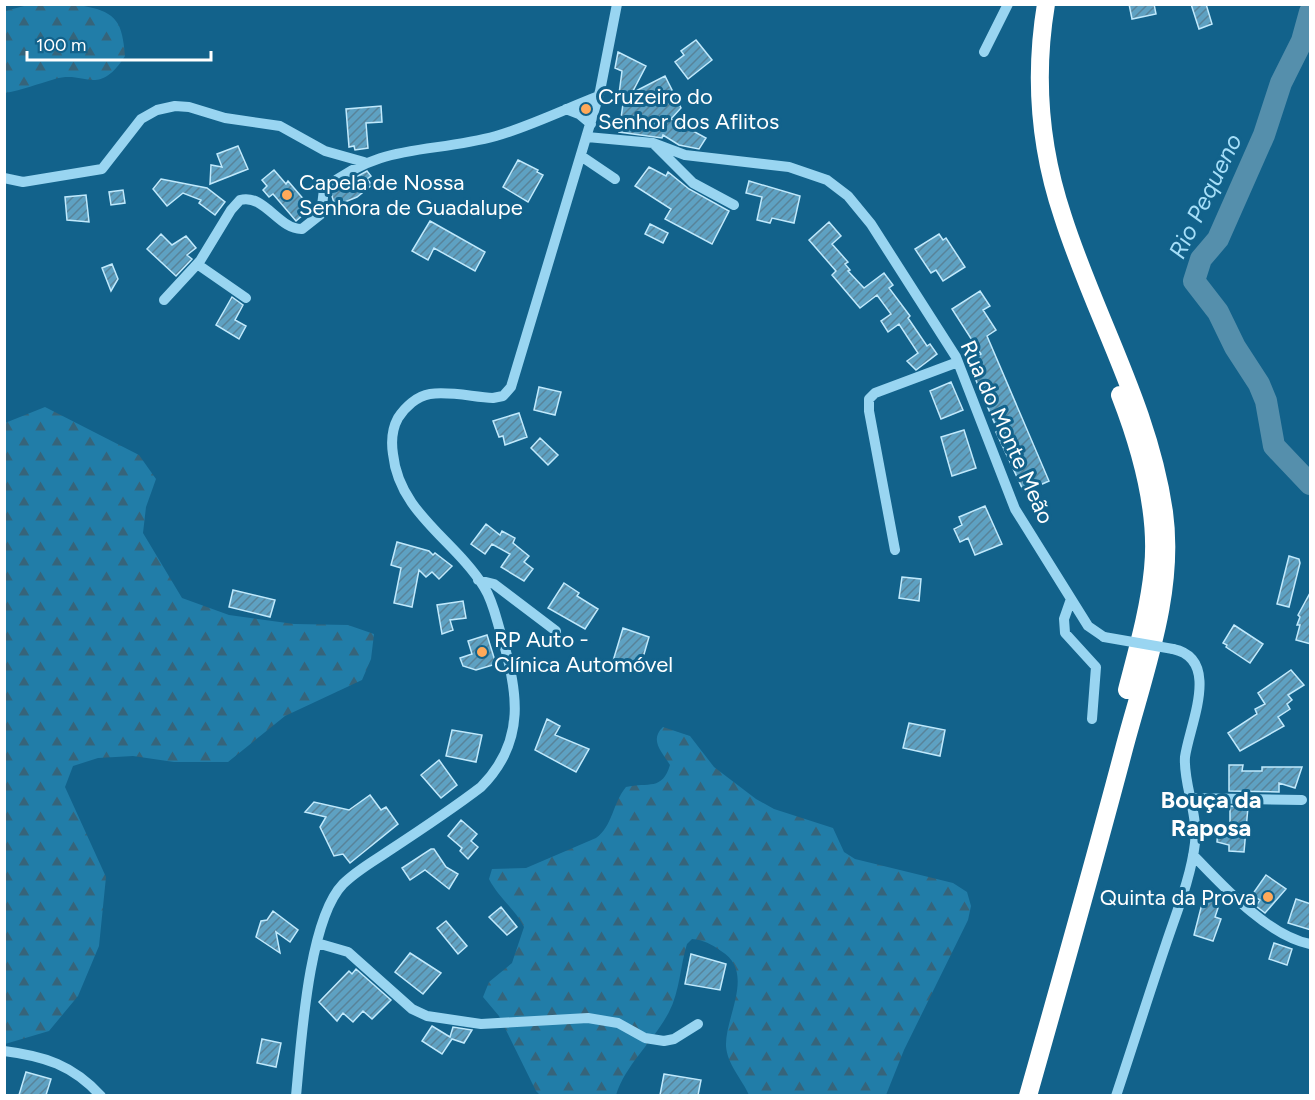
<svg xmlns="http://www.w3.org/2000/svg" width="1315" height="1100" viewBox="0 0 1315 1100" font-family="Figtree,sans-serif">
  <defs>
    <pattern id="forest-firs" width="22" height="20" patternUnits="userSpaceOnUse" patternTransform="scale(1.5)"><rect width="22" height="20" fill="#217da8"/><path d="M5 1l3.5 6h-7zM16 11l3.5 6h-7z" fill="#36647a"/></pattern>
    <pattern id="building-hatch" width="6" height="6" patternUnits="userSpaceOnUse" patternTransform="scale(1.5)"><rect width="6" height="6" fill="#5ea1c2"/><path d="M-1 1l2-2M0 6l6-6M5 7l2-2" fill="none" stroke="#588399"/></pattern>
  </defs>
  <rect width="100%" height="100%" fill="#12628b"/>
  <path fill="url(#forest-firs)" d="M28 5C51 4 106 0 118 24 123 33 124 46 125 56 98 98 86 70 55 79 37 84 23 90 5 93V11Z
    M45 407 139 455 156 479 146 507 143 533 182 598 229 615 294 624 348 625 374 634 371 659 362 680 285 716 228 762H174L133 756 98 758 73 766 65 787 106 877 99 946 78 996 49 1031 5 1044V423Z
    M663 727 690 736 714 767 756 799 774 809 833 828 844 852 855 859 953 883 967 892 971 906 968 920 904 1050 886 1095H749C742 1079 727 1064 726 1046 725 1016 756 972 721 951 711 944 704 940 692 939L687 944C680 966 680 991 669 1012 653 1042 626 1064 616 1095H540L536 1091 499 1016 483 997 489 982 512 963 524 927C515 909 498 897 489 879L492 869 526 868 596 838C613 826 612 804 626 787 649 782 662 791 670 765 662 752 649 740 663 727Z"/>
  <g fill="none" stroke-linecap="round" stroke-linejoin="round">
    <path stroke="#558fac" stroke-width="22" d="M1310 12 1302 41 1281 83 1264 135 1218 239 1201 259 1194 281 1218 312 1235 347 1259 384 1266 401 1274 446 1310 484"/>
  </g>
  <path fill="url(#building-hatch)" stroke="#c0e9fc" stroke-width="1.5" d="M1129 4H1154L1156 14 1132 19Z
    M1191 4H1206L1212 24 1199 29Z
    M696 40 712 60 688 79 675 62 684 55 681 51Z
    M618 52 646 66 632 93 665 76 681 108 671 119 706 138 699 149 679 145 663 135 662 138 619 132 624 97 627 95 619 94 622 71 615 68Z
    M381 106 382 122 366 123 368 148 355 150 354 146 349 147 346 109Z
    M238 146 248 169 210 184 211 165 222 167 217 154Z
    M518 160 538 170 537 172 543 175 528 202 503 187Z
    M649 167 666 176 668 172 689 189 729 211 712 244 665 219 671 209 635 186Z
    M274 170 286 184 288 181 311 208 296 221 273 194 269 197 263 190 267 186 262 180Z
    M367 171 371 176 367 179 372 185 357 197 335 206 331 193 358 180 356 177Z
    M161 179 207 188 225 202 215 215 199 203 201 200 183 193 167 206 153 189Z
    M749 181 800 196 794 223 772 218 770 223 757 220 762 197 746 193Z
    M123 190 125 203 111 205 109 192Z
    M86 195 89 222 67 220 65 197Z
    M430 221 485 252 475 271 434 248 428 260 412 251Z
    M829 222 841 236 832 244 848 262 845 264 850 270 848 271 864 288 884 273 893 285 889 288 910 316 908 318 927 346 930 344 937 354 916 370 907 361 918 353 899 324 888 332 881 321 891 314 877 295 860 308 832 275 836 271 809 240Z
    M650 224 668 233 663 243 645 234Z
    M161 234 172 245 186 236 196 248 187 255 192 259 176 276 147 249Z
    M939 234 943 240 946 238 965 267 943 281 936 270 931 273 915 249Z
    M112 264 118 279 111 291 102 268Z
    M980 291 990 306 983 310 996 330 987 336 1049 481 1024 492 996 432 998 431 968 362 981 354 952 309Z
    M232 297 243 305 235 320 246 326 239 339 216 325Z
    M951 382 963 410 941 419 930 391Z
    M539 387 561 392 555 415 534 410Z
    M519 413 527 437 505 445 503 436 499 437 493 421Z
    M964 430 976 468 952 476 941 437Z
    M540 438 558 455 548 465 531 448Z
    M985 506 1002 544 975 555 968 538 960 542 954 529 962 525 959 517Z
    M486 524 500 535 502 531 515 538 513 543 529 556 524 562 533 569 524 581 501 567 510 554 492 544 485 554 471 544Z
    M397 542 429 551 433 555 435 553 452 566 439 579 432 572 426 577 419 570 412 607 394 603 401 568 391 565Z
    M1289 556 1299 559 1300 563 1289 607 1277 604Z
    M902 577 921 579 919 601 899 598Z
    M564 583 579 593 577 596 598 609 585 629 548 608Z
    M233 590 275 600 270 617 229 607Z
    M1310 593H1311V644L1296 640 1300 625H1297L1300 617 1298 615Z
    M463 601 466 618 450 620 453 630 442 634 437 605Z
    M1234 625 1263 644 1250 663 1226 647 1227 645 1223 643Z
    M623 628 649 637 640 668 613 661Z
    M487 635 496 664 476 670 463 666 460 658 472 654 468 641Z
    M1291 670 1304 685 1288 695 1292 700 1287 704 1290 709 1278 717 1284 726 1240 751 1228 733 1257 714 1255 709 1265 704 1258 693Z
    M547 719 560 726 555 735 589 749 576 772 535 750Z
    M909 723 945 730 940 756 903 748Z
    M452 730 482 735 476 762 446 756Z
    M439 760 457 785 441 798 421 775Z
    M1229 765H1243L1242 771H1262V767H1302L1295 788 1279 783V792L1229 791Z
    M370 795 381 810 386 807 398 824 350 863 343 854 334 856 320 827 326 817 305 812 314 802 349 810Z
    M1230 806 1248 807 1244 852 1229 851V845L1217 842 1218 828 1230 829Z
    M461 820 477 834 471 841 478 847 468 859 460 851 462 848 448 836Z
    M431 849H434L446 867 458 874 449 889 425 870 410 880 402 868Z
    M1266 875 1286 889 1265 913 1256 906 1260 900 1252 895Z
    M1204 896 1220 902 1215 917 1221 919 1213 941 1194 935Z
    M1296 899 1311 904V930L1288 923Z
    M501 907 517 927 507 935 489 917Z
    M273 911 298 930 290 942 276 932 280 953 256 937 261 921 267 920Z
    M446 921 467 946 458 954 437 928Z
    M1274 943 1292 949 1287 965 1269 959Z
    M410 953 441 973 423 994 395 972Z
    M691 954 726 964 720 990 685 984Z
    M356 969 391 1000 372 1019 363 1011 353 1022 343 1013 337 1021 319 1002 349 971 352 974Z
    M432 1026 450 1037 453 1027 472 1030 464 1043 452 1039 442 1054 422 1041Z
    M262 1039 281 1043 276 1067 257 1063Z
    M26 1072 51 1079 46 1095H19Z
    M664 1074 701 1080 698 1095H660Z"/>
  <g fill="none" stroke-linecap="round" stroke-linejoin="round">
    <path stroke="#99d5f1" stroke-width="10" d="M984 52 1008 4
      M566 109 579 114 591 124
      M587 137 653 143 685 155 789 167 827 180 848 196 871 224 956 357 1015 509 1088 626 1104 637
      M654 144 693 183 734 205
      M581 156 615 179
      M4 178 23 182 102 169 141 119 157 110 175 106 189 107 225 118 280 126 325 151 364 162
      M197 264 246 298
      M164 300 200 261 231 210 240 200C264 193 279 230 302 229L321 214 324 189C381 142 431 154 496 136 531 126 565 109 599 96
      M895 550 869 411V399L875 393 958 362
      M478 580 494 584 556 631
      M1071 599 1064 619 1065 633 1096 667 1092 719
      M1192 798 1302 800
      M1193 855C1223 886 1268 936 1310 944
      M317 943 348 952 412 1009 427 1016 481 1024 588 1018 618 1023 645 1038 664 1041 674 1039 698 1024
      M4 1051C44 1056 73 1065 101 1096
      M296 1096C301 1045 308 920 343 884 356 871 372 862 387 852 419 831 451 810 481 787 527 741 518 690 501 634 496 618 493 601 484 587 455 540 399 513 393 454 391 441 392 429 398 418 405 407 417 396 430 394 450 391 473 397 493 398L503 396 511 387 600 91 617 4
      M1116 1096C1133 1045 1149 994 1166 944 1177 911 1191 877 1195 843 1198 812 1183 783 1185 757 1189 726 1222 659 1173 649"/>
    <path stroke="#fff" stroke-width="18" d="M1120 395C1141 449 1159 511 1153 569 1149 610 1137 651 1127 690
      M1028 1096C1061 979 1094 863 1125 745 1145 670 1175 591 1164 512 1149 407 1095 317 1063 217 1040 149 1034 76 1046 4"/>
    <path stroke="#99d5f1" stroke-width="10" d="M1104 637 1173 649"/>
  </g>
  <g fill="#ffa959" stroke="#12628b" stroke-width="2">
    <circle cx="586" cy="109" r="6"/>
    <circle cx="287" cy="195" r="6"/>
    <circle cx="482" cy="652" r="6"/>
    <circle cx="1268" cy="897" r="6"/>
  </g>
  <g text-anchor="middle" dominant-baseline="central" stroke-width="6" stroke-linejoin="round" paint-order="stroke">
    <g font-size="22" fill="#fff" stroke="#12628b" text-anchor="start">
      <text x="598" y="96">Cruzeiro do<tspan x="598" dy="25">Senhor dos Aflitos</tspan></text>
      <text x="299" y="182">Capela de Nossa<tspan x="299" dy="25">Senhora de Guadalupe</tspan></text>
      <text x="494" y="639">RP Auto -<tspan x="494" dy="25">Clínica Automóvel</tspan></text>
      <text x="1256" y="897" text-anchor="end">Quinta da Prova</text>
    </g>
    <g font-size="22" fill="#fff" stroke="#12628b">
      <text transform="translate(1007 432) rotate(66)">Rua do Monte Meão</text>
    </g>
    <g font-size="24" font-style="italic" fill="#a5def8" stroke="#12628b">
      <text transform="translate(1205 196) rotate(-64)">Rio Pequeno</text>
    </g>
    <g font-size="24" font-weight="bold" fill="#fff" stroke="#12628b">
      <text x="1211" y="799">Bouça da<tspan x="1211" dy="28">Raposa</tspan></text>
    </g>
  </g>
  <rect width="1315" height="1100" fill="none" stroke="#ffffff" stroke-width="12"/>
  <path d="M27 51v9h184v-9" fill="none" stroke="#ffffff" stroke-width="3"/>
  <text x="36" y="51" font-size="18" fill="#ffffff" stroke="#12628b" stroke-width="4.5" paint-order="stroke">100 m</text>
</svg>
